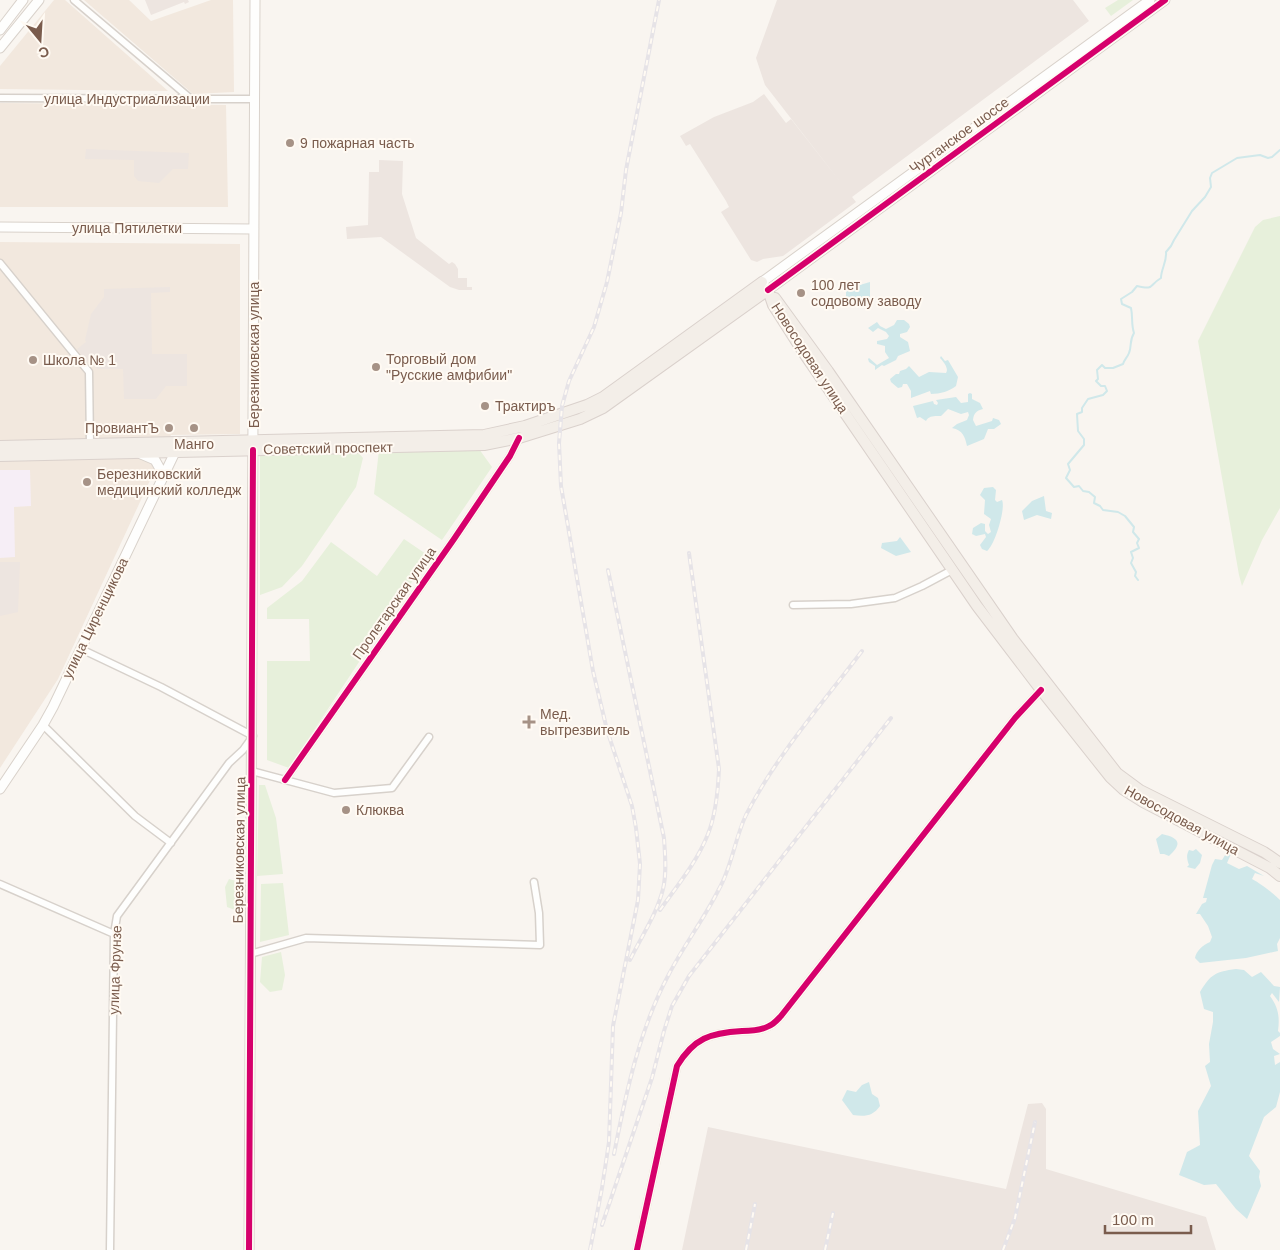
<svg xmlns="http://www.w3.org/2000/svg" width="1280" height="1250" viewBox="0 0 1280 1250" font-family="Helvetica,sans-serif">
  <rect width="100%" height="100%" fill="#f9f5f0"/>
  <path fill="#f2e8de" d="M54 0H65L168 91 0 89V66Z
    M84 0H129L151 21 211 0H233L234 92 193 94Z
    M0 103 226 105 228 207H0Z
    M0 242 240 244V434L171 435 58 679 0 768Z"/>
  <path fill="#ede5e0" d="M145 0H188L189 2 185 4 184 2 151 15Z
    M777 0H1073L1089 21 852 197 765 85 756 58Z
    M764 94 786 123 791 119 856 202 783 256 763 259 757 262 751 260 721 212 729 207 726 201 690 144 686 146 680 136 714 117 753 102Z
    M86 149 189 153 188 169H173L159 183 138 181 134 176V160L85 159Z
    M379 160 403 161 402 194 416 238 449 264 452 262 455 264 458 269V278H467V287H472V290H459L450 287 381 237 347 239 346 227 368 225 369 172H379Z
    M170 287V292L151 293 152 354H187V386H166L156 399H124L123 369H98L86 361 77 349 86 342 85 340 91 314 104 297V289Z
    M0 562H20L18 612 0 616Z
    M1042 1103 1046 1109V1169L1206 1217 1216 1250H682L708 1127 1006 1189 1028 1104Z"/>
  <path fill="#f6eef6" d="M0 470H30L31 506 14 507 15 557 0 558Z"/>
  <path fill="#e7f0db" d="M1118 0H1133L1111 16 1105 8Z
    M1280 216V508L1262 540 1242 586 1239 575 1198 341 1255 227 1263 220Z
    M479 449 492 467 442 540 374 494 379 450Z
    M357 451 363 458 356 487 302 566 282 587 260 595V453Z
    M404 539 429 556 289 768 267 760V661H310L309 619H267V608L302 581 331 542 377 576Z
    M259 785H265L276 818 283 874 257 876Z
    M229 879 243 883V911L235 910 227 907 225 887Z
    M283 883 289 935 260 942 261 884Z
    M281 952 285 975 282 990 270 992 260 982 262 957Z"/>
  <path fill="#d0e8ea" d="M870 282V297H864L862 300 863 302 860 304H856L846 297V289Z
    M897 320H904L909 324 910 327 907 332 900 334V337L908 342 910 351 898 356 896 360 884 366 882 365 875 370V366L869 362 868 359 869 358 877 365 889 358 885 352V346L877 344V341L887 339 889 336 886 332 878 328 873 332 868 328 877 322 880 326 886 329 894 325Z
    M941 356 945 361 948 360 958 377 956 386C950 391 940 394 931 394L930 391 911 398V391L907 384H903L902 387 898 388 891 382 890 379 896 374H899L900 371 906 369 909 366 919 377 929 372 946 373C949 369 944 362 940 358Z
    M970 393 972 394V399L980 403 983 409C976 411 974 413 973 420L976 426 992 421 993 418 999 420 1001 424 994 429H988L984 439 967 446C965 437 963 430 952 428L957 424 967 420 969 415 968 412 961 414 948 409 941 416C936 416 929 415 926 421L920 417 917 418 913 406 933 401 934 404 937 405 938 403 936 400 956 397 961 403 968 402V394Z
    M993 487 996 490 995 500 997 502 1002 500C1006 508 995 545 987 551L982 549 980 545 986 537 985 534 976 536 972 534 973 528 981 523 985 524V531L988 534 991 532 989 525 991 519 984 514 985 500 980 495 984 488Z
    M1044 496 1046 511 1052 513 1051 519 1037 515 1024 520 1022 511 1032 501Z
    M900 537 911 552 896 556 881 548 882 543 897 541Z
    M1162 834C1179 838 1183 843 1169 856L1164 854H1160L1156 839Z
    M1196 849 1202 855 1200 863 1195 869 1187 867 1189 865C1187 860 1186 855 1189 850L1193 851Z
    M1227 852 1231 854 1227 863 1239 869 1247 866 1264 876 1255 873 1252 879C1260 883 1273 893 1280 900V938L1277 944 1278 951 1246 958 1200 963 1195 958C1196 951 1203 945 1210 942L1212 937 1208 926 1200 914H1196L1202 904 1206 902 1207 898H1203L1212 865 1215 859 1222 860Z
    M1236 969 1244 970 1252 977 1261 972 1274 986 1280 987 1279 1002 1272 993 1270 996C1278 1007 1280 1016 1278 1031L1280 1033V1036L1271 1042 1273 1049 1280 1054 1274 1056 1275 1065 1280 1062V1092L1276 1107 1264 1117 1249 1156 1260 1171 1259 1177 1261 1186 1247 1219 1236 1209 1216 1184 1204 1185 1179 1175 1187 1152 1200 1145 1198 1111 1211 1086 1205 1066 1210 1062 1209 1044 1213 1022V1012L1204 1009 1200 992C1211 974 1215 972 1236 969Z
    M869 1082 872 1094 878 1098 880 1106C873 1116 865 1117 853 1115L842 1100 847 1090 856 1092 862 1085Z"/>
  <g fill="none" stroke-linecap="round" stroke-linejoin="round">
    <path stroke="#d0e8ea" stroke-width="2" d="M1138 580 1135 576 1136 572 1131 563 1133 558 1131 552 1139 548 1137 543 1139 539 1133 532 1134 527 1125 516 1118 512 1103 510 1100 506 1094 503 1095 497 1089 492 1083 491 1079 486 1074 487 1066 478 1070 470 1068 464 1084 445V439L1078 431 1077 414 1082 412V408L1088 399 1103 395 1107 391 1105 386H1101L1096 381 1098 379 1097 370 1102 365 1105 368H1113L1123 364C1124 360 1127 358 1129 353 1132 346 1129 341 1134 333 1131 324 1133 317 1131 308L1122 304 1121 299 1132 292 1137 286C1155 290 1148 286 1161 278 1161 269 1167 262 1166 252L1171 246 1174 240 1192 211 1205 197 1211 187 1210 178 1212 173 1237 158 1260 155 1268 158 1272 157 1280 150"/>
    <defs>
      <path id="street" d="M74 0 191 99
        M0 98 255 99
        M0 263 89 372 90 444
        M793 605 851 604 895 598 922 586 952 570
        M81 649 161 687 253 736 243 750 229 763 117 916 114 934 110 1250
        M43 725 135 816 171 843
        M252 771 334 793 392 788 429 737
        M285 780 454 539 510 456 519 438
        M0 884 114 934
        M250 954 306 938 540 945 539 913 534 882
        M637 1250 677 1066C694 1038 710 1033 742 1031 750 1031 762 1030 769 1026 774 1024 778 1019 781 1016L1015 718 1041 690"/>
      <path id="secondary" d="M1150 0 762 282 768 290 1165 0
        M0 30 23 0
        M0 48 39 0
        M0 227 254 229
        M141 454 155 460 164 476
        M0 789 43 725 53 707 177 448
        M249 1250 255 0"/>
      <path id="primary" d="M768 290 773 305 803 352 977 606 1041 690 1110 777 1124 790 1143 802 1270 868 1280 876
        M775 298 828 371 1013 639 1117 773 1140 790 1264 852 1280 863
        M0 446 484 435 525 426 587 405 603 397 762 282
        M0 456 484 445 519 438 580 419 603 408 768 290"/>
    </defs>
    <use href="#street" stroke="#d7d1cb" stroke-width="9"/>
    <use href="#secondary" stroke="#d9d2cb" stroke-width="11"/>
    <use href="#primary" stroke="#dad1cc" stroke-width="12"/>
    <use href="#street" stroke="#fefefd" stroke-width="6"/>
    <use href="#secondary" stroke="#fefefd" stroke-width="9"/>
    <use href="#primary" stroke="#f3eee8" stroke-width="10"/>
    <defs>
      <path id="rail" d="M608 570 664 838C665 854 667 873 663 889 657 914 641 937 630 960
        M660 910C677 886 697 862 708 834 716 814 718 791 719 769L689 553
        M614 1154C626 1093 639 1030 669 974 684 945 704 919 719 889 732 866 735 838 746 815 776 756 822 704 862 651
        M602 1225 652 1078 664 1031 672 1006 689 976 891 718
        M590 1250 602 1188 609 1142 613 1026 638 900 640 864 636 828 632 806 607 730 593 671 561 486 559 443 562 406 569 381 594 327 607 282 621 213 626 170 659 0
        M746 1250 755 1204
        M825 1250 833 1213
        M1003 1250 1015 1218 1035 1122"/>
    </defs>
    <use href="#rail" stroke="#e6e3e7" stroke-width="4"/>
    <use href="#rail" stroke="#fffaf3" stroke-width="2" stroke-dasharray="5.5" stroke-linecap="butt"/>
    <defs>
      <path id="cycleway" d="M768 290 1165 0
        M285 780 454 539 510 456 519 438
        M249 1250 253 450
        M637 1250 677 1066C694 1038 710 1033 742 1031 750 1031 762 1030 769 1026 774 1024 778 1019 781 1016L1015 718 1041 690"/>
    </defs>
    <use href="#cycleway" stroke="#fffaf3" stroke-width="9"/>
    <use href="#cycleway" stroke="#d6006c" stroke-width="6"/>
  </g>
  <g fill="#a69286" stroke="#fffaf3" stroke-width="2">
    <circle cx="290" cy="143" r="5"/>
    <circle cx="801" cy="293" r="5"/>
    <circle cx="33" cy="360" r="5"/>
    <circle cx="376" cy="367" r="5"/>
    <circle cx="485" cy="406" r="5"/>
    <circle cx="169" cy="428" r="5"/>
    <circle cx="194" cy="428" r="5"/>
    <circle cx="87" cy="482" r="5"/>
    <path d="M526.5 714.5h5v5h5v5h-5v5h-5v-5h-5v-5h5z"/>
    <circle cx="346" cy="810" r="5"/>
  </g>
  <g text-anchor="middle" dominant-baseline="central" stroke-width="4" stroke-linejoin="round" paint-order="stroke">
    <g font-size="14" fill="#7a5c4d" stroke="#fffaf3">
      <text x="127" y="99">улица Индустриализации</text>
      <text transform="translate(959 135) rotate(-36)">Чуртанское шоссе</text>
      <text x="127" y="228">улица Пятилетки</text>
      <text transform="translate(254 355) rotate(-90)">Березниковская улица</text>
      <text transform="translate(810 358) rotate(57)">Новосодовая улица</text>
      <text transform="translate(328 448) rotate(-1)">Советский проспект</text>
      <text transform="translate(394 603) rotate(-55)">Пролетарская улица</text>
      <text transform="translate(95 618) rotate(-64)">улица Циренщикова</text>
      <text transform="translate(1182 820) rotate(29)">Новосодовая улица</text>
      <text transform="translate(239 850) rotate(-89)">Березниковская улица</text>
      <text transform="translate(115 970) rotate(-88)">улица Фрунзе</text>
    </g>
    <g font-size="14" fill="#7a5c4d" stroke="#fffaf3" text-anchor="start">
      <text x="300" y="143">9 пожарная часть</text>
      <text x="811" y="285">100 лет<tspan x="811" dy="16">содовому заводу</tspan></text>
      <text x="386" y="359">Торговый дом<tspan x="386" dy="16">"Русские амфибии"</tspan></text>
      <text x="43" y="360">Школа № 1</text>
      <text x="495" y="406">Трактиръ</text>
      <text x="159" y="428" text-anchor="end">ПровиантЪ</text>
      <text x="194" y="444" text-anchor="middle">Манго</text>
      <text x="97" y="474">Березниковский<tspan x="97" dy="16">медицинский колледж</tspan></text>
      <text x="540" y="714">Мед.<tspan x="540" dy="16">вытрезвитель</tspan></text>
      <text x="356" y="810">Клюква</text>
    </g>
  </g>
  <g transform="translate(40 40) rotate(162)" stroke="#fffaf3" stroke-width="4" paint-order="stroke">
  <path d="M0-4L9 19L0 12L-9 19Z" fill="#7a5c4d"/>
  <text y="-8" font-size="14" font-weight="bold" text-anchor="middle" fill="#7a5c4d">С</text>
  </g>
  <path d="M1105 1225v8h86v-8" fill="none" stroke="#7a5c4d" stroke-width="2.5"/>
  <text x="1112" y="1225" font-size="15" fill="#7a5c4d" stroke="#fffaf3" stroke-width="4" paint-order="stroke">100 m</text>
</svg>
